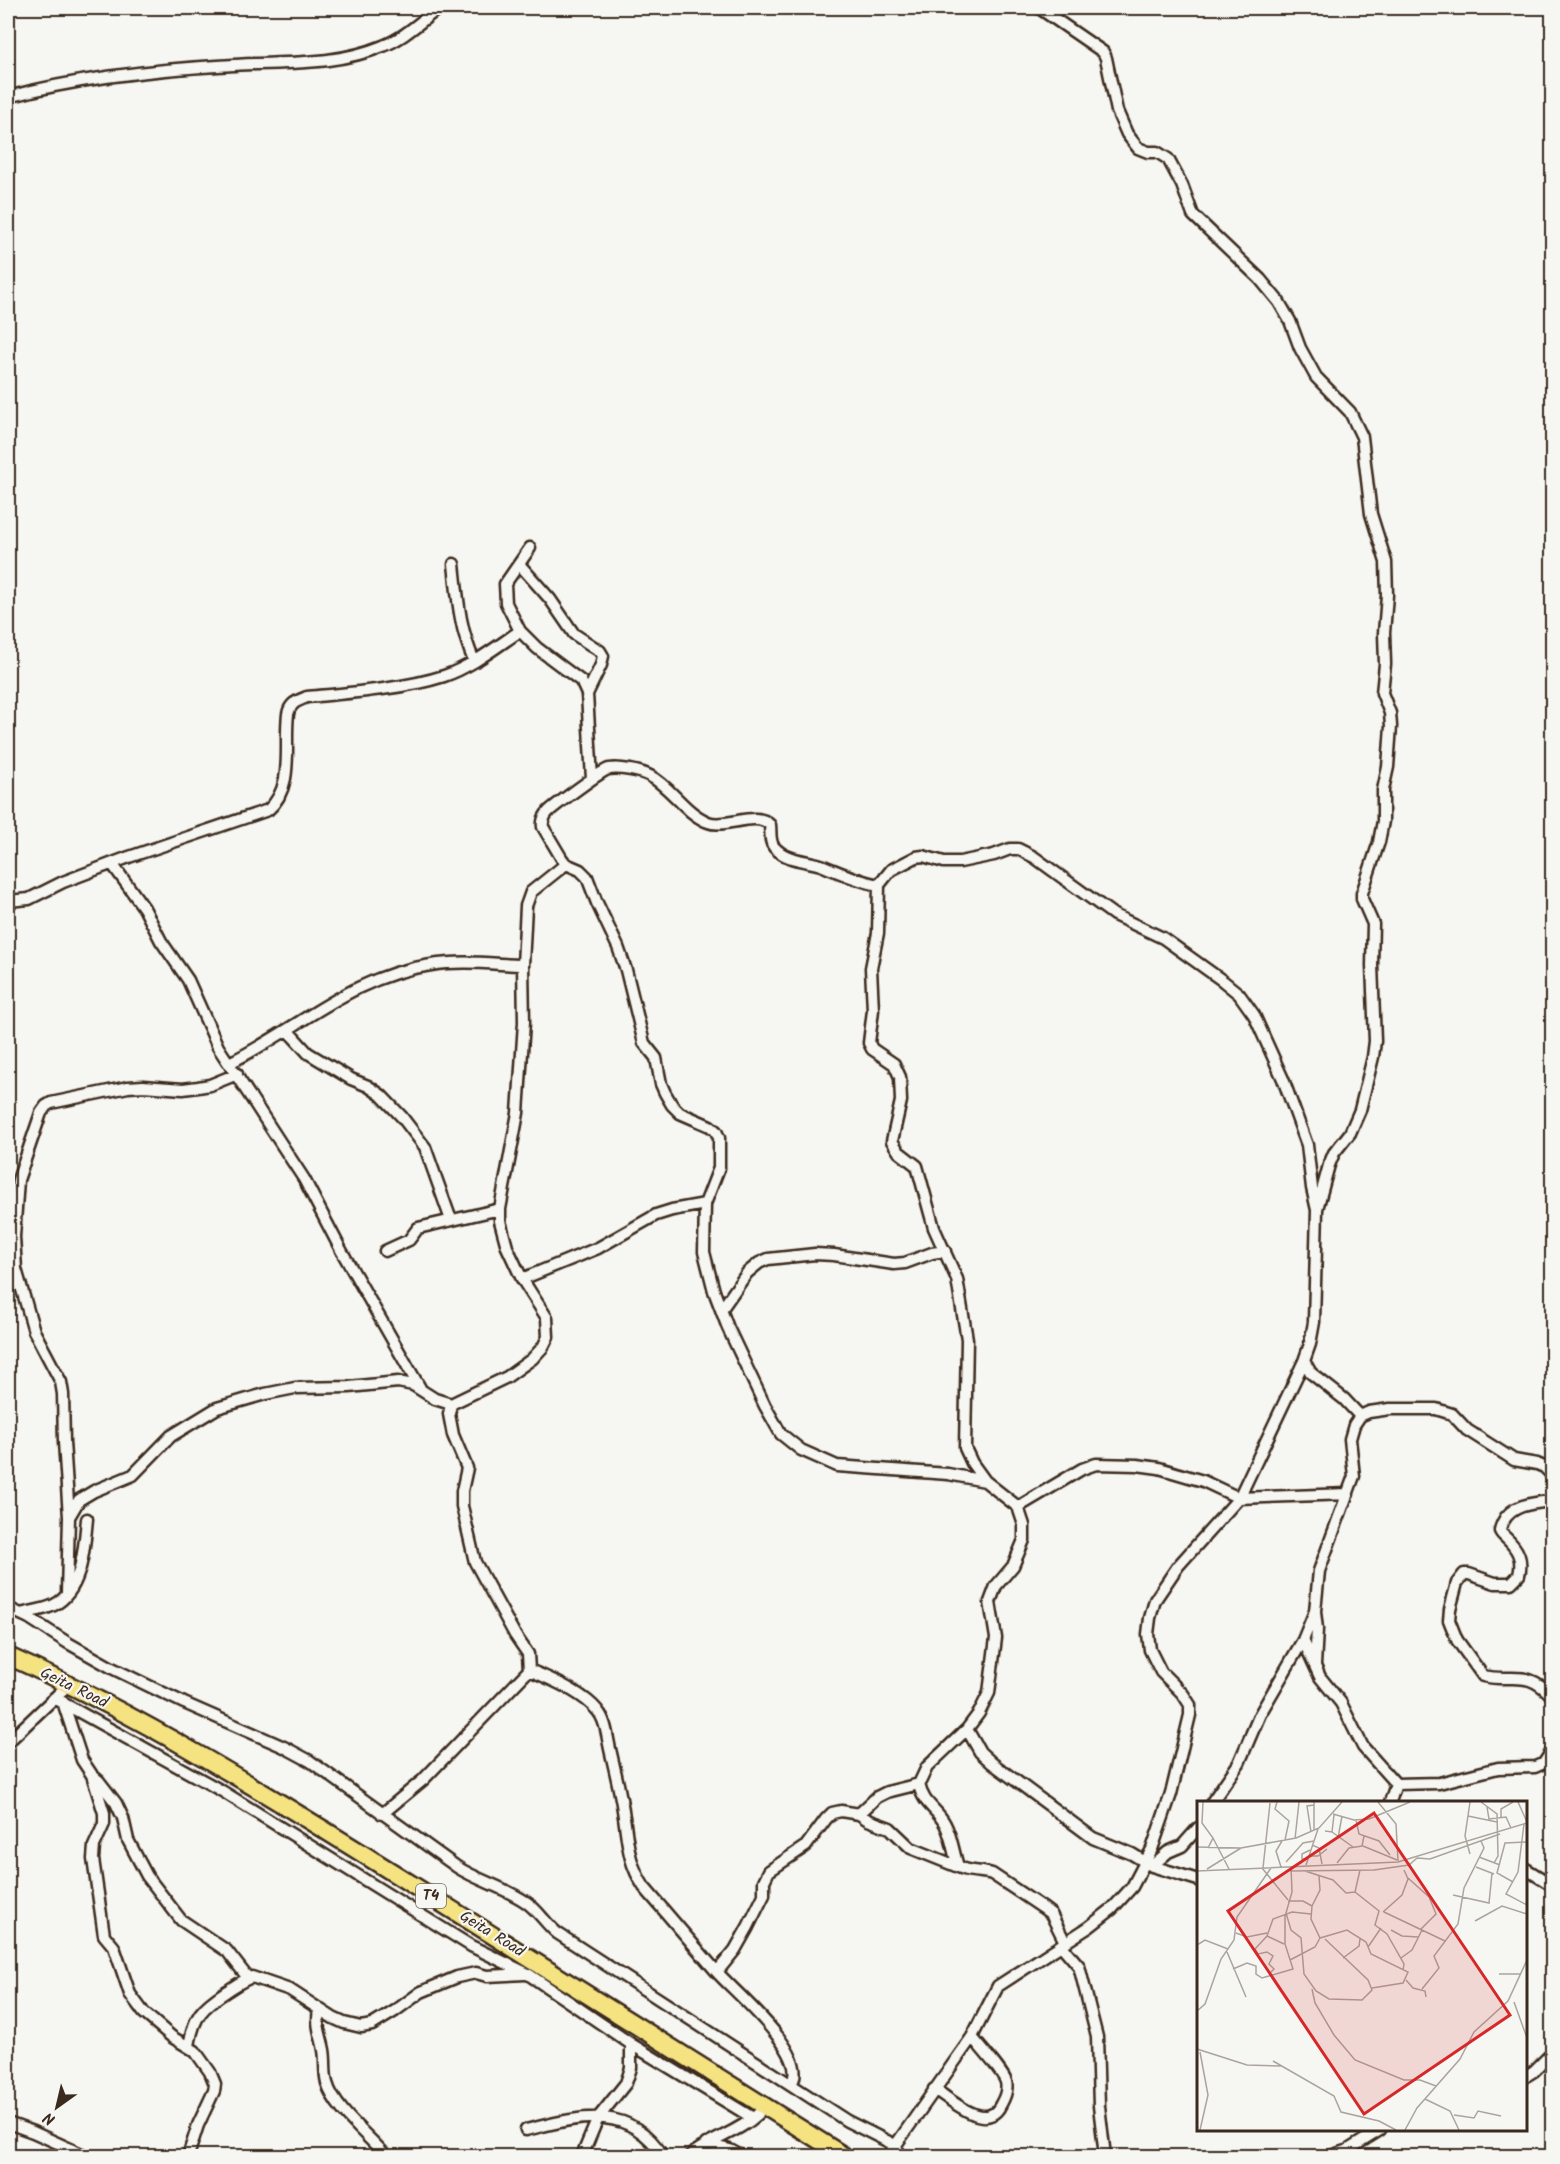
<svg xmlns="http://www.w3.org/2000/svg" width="1560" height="2164" viewBox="0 0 1560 2164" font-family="Kalam,sans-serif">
  <rect width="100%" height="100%" fill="#f6f6f2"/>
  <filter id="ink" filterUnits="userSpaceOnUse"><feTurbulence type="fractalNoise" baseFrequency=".0167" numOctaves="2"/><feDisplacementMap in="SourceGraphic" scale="12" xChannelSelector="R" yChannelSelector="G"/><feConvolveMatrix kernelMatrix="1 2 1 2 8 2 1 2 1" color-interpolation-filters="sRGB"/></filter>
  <g filter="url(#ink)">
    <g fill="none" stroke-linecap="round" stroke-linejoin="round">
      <defs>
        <path id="minor" d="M1039 8 1103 52 1106 58 1117 111 1127 134 1138 148 1148 152H1157L1168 159 1182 185 1193 215 1260 279 1279 302 1290 321 1300 348 1316 377 1350 412 1362 437 1371 514 1386 562 1387 595 1384 633 1385 664 1382 693 1390 713 1391 726 1388 767 1383 790V821L1379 842 1362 893V899L1373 924 1372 965 1375 1041 1373 1057 1360 1110 1350 1133 1334 1153 1329 1165 1317 1209
          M8 97C81 77 158 69 234 65 284 62 335 66 383 46 404 38 421 21 439 8
          M530 548 505 584 506 603 520 631 537 648 581 681 587 694 592 779
          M454 564C458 600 459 626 474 661
          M519 564 550 599 574 634 600 651 603 656 601 665 587 694
          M113 865 144 908 161 941 188 980 218 1047 304 1179 341 1250 420 1388
          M879 885C858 881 841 873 821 865 806 860 786 861 774 847 769 841 771 832 770 825 757 810 725 829 708 822 685 813 671 787 650 776 641 771 619 767 609 769 602 770 556 805 549 811 544 816 542 821 543 827L562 859 566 864 580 870 587 877 597 903 618 947 626 970 644 1043 656 1058 661 1084 665 1093 672 1105 680 1113 710 1126 716 1131 719 1138V1168L705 1204 704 1252 714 1291 728 1328 765 1406 781 1434 801 1450 837 1466 948 1474 985 1481 1018 1507 1024 1525V1540L1013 1566 996 1586 990 1602 996 1638 989 1693 979 1713 967 1729 927 1767 919 1784C923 1805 937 1808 945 1824 952 1837 953 1852 958 1866 967 1873 981 1870 992 1874L1043 1908 1051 1914 1065 1942
          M8 901 29 899 63 882 129 857 268 810C295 787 284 745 288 714 290 703 297 701 307 697 349 693 404 689 444 676 471 667 496 647 520 631
          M288 1031 308 1053 351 1079 368 1086 381 1095 402 1117 425 1147 451 1220
          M229 1063C299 1029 351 976 431 965 461 960 493 964 523 965
          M385 1251 409 1240 418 1228 500 1209
          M522 1279 598 1248 656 1215 672 1210 705 1204
          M721 1310 747 1273 759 1263 768 1259 815 1254 834 1255 894 1264 905 1263 932 1253 945 1251
          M1304 1361 1311 1373 1344 1399 1360 1416
          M1552 1501C1535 1503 1511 1504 1503 1522 1502 1524 1500 1529 1500 1531 1501 1534 1504 1536 1506 1538 1518 1549 1523 1559 1519 1575L1511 1583H1495L1469 1574H1464L1457 1583 1450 1609 1449 1620 1457 1640 1483 1676C1514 1683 1526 1668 1552 1696
          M1018 1507 1082 1469 1096 1464 1137 1465 1159 1468 1203 1481 1239 1498 1348 1494
          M69 1517 64 1442 63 1394 61 1382 34 1331 16 1269 14 1237 18 1180 41 1113 46 1106 51 1103 128 1087 143 1086 183 1089 198 1087 210 1085 237 1074
          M67 1593 69 1517 79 1500 94 1491 133 1475 171 1436 217 1408 265 1394 295 1388 349 1387 398 1382 413 1385 435 1399 451 1404
          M8 1608 29 1618 68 1643 114 1669 184 1703 284 1747 310 1761 457 1867C479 1881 504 1887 526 1902 538 1910 545 1923 557 1933L847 2121 895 2145 901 2156
          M21 1614C32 1611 44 1610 54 1605 83 1590 84 1547 87 1519
          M1303 1640 1320 1677 1341 1703 1363 1747 1396 1784 1390 1802
          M1315 1665 1317 1629 1315 1612
          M529 1670C549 1678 583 1693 597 1710 606 1720 607 1736 610 1749 615 1771 621 1794 624 1817 628 1844 628 1862 644 1887 668 1915 692 1943 716 1971 734 1992 812 2055 791 2084
          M54 1698 222 1791 471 1946 528 1974 631 2044 753 2118
          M63 1702 82 1760 92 1775 99 1781 116 1803 123 1818 128 1840 147 1876 181 1920 227 1951 248 1978
          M967 1729 980 1752 992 1763 1093 1838 1132 1854 1152 1866 1198 1880
          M8 1742 69 1684
          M92 1775 104 1813V1824L94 1846 93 1859 104 1935 114 1947 130 1994 144 2013 172 2037 195 2051 210 2072 215 2084 214 2091 198 2125 188 2156
          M1396 1784 1439 1783 1498 1768 1535 1767 1544 1763 1552 1751
          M1212 1802 1239 1763 1260 1714 1303 1640 1315 1611 1319 1571 1354 1476 1350 1439 1354 1425 1360 1416 1369 1412 1390 1409H1436L1452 1414 1467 1430 1514 1460 1537 1464 1544 1467 1552 1475
          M382 1814 423 1780 529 1670 528 1654 515 1635 475 1562 462 1506V1491L467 1468 453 1435 449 1414 451 1404 507 1377 532 1359 543 1347 548 1337 547 1318 522 1279 507 1247 500 1221V1209L518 1113 524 1022 523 965 526 906 531 892 566 864
          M859 1814 868 1820 890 1828 911 1848 961 1868
          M1152 1866 1168 1852 1182 1846 1198 1828
          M1526 1869 1552 1885
          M1061 1945 1079 1966 1097 2037 1099 2106 1105 2156
          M717 1972 735 1950 748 1927 764 1895V1881L769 1871 806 1846 826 1819 832 1813 841 1811 859 1814 877 1797 887 1792 919 1784
          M319 2009C316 2027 321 2034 324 2050 326 2061 324 2073 327 2083 334 2109 369 2136 386 2156
          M189 2046C194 2016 201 2008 227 1991 235 1986 243 1980 252 1977L290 1990 333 2018 344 2023 361 2027 372 2025 395 2011 421 1992 457 1977 476 1973 487 1976 525 1974
          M1526 2076 1534 2071 1552 2053
          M934 2089C952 2100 987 2134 1001 2104 1005 2097 1008 2090 1006 2082 1004 2073 979 2046 972 2037
          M8 2123 33 2132 86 2156
          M526 2130C579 2117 628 2102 663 2156
          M706 2144 730 2150 741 2156
          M582 2156 598 2118 626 2083 631 2068V2044
          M690 2156C711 2138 738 2133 758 2114
          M888 2156 972 2037 998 1986 1089 1927 1112 1909 1132 1887 1152 1849 1171 1794 1190 1715V1705L1183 1694 1161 1672 1150 1650 1148 1634 1150 1618 1155 1600 1178 1566 1239 1498 1304 1361 1310 1344 1314 1322 1317 1210 1312 1188 1307 1145 1283 1079 1254 1015 1239 994 1223 981 1163 938 1114 915 1034 857 1018 849H1010L994 855 960 862H944L923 856 916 857 891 870 879 885 878 933 871 968 873 1010 869 1043 872 1049 894 1064 900 1077 901 1101 892 1141 899 1152 917 1166 934 1228 957 1279 967 1339 965 1448 972 1463 985 1481
          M1330 2156 1348 2150 1380 2130"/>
        <path id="trunk" d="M8 1656C142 1716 267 1794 392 1872 543 1966 693 2062 844 2156"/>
      </defs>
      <use href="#minor" stroke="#3b2a1e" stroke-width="15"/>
      <use href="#trunk" stroke="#3b2a1e" stroke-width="21"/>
      <use href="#minor" stroke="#f6f6f2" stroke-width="10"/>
      <use href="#trunk" stroke="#f5e382" stroke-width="16"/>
    </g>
  </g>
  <g text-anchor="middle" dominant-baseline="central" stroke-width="4.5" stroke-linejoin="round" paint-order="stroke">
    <rect fill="#f6f6f2" stroke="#73675e" stroke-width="1.5" x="416" y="1884" width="30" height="24" rx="4.5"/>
    <g font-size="15" font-weight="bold" fill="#3b2a1e">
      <text x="431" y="1896">T4</text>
    </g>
    <g font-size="16" fill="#3b2a1e" stroke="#f6f6f2">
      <text transform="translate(74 1688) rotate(26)">Geita Road</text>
      <text transform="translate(492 1934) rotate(32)">Geita Road</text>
    </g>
  </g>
  <g transform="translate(1197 1801)">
    <rect width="330" height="330" fill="#f6f6f2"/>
    <path fill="none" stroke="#aba49d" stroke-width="1.5" d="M6 1 5 22 16 37 11 47M80 1 78 8 92 20 88 39M181 1 199 23 201 60M284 1 300 13 301 55 297 62M321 1 330 21M290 6 292 18 309 16 314 27M136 13 157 19 172 18 213 1M271 15 300 21M304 16V8L316 1M159 19 162 33 182 40 193 54M327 23 321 71 309 93 330 104M117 30V1M128 30 135 31 137 14M114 31 110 5 117 4M135 31 156 46M16 37 32 68M141 37 145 15M98 38 102 1M115 44 122 47 125 63M166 45 200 59M0 46 44 47 99 37 122 27 145 1M273 53 268 35 273 1M113 55H121L130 48M282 56 303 64M220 57 233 58 303 33M111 58H105V53L113 49M89 61 106 42 117 40M140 62 152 47 165 45 167 35M109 64 121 28M84 66 79 50 85 40M94 66 95 91 89 112 94 129 104 137 107 173 119 190 132 198 165 199 175 189 171 179 128 138M279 66 297 73M65 67 91 99M66 67 73 2M10 68 44 47M163 69 158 91 182 110 178 124 190 133 207 163 206 169M0 70 201 61 330 22M93 70 177 69 212 64 220 57M108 70 136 79 149 92 158 91M211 77 232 96 239 113 223 129M316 81 300 72 308 42 330 41M256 94 292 102 295 72M91 100H106L115 105 114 118 123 137 150 129 169 141 174 153 211 171 206 182 175 187M115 105 123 89 122 75M186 111 205 94 211 78 207 69M187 111 248 140M278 120 305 105 330 113M194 129 205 135 221 136M39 132 50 136 70 132M70 135 58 148 61 153 70 151 76 155 72 163 77 168 72 173M87 143 70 135 76 118 95 111 114 113M0 144 8 139 31 148M171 146 184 127M30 151 49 196M146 157 162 145 163 138M204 157 215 149 225 129M93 159 118 146 123 137M36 168 50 162 59 165V173L65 177 96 168 88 143V113M302 173H323M209 179 216 187 228 190 229 196M115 188 118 202 137 234 158 259 207 279H223L239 285M225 188 242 167 237 155 261 123 267 87 287 47 284 40M317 201 330 237M0 210 8 203 24 158 37 139 40 116 74 67M0 248 50 264 84 265M3 251 11 294 3 329M76 260 137 295 144 311 182 320 199 329M228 298 253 310 262 329M257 314 277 317 281 310 304 315M208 329 220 307 263 258 277 231 311 200 330 159"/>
    <path fill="#d62828" fill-opacity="0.15" stroke="#d62828" stroke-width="3" d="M177 12 313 214 167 313 31 110Z"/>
    <rect width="330" height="330" fill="none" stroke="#3b2a1e" stroke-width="3"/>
  </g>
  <rect width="1560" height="2164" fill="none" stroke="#f6f6f2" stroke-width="30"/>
  <rect x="15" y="15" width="1530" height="2134" fill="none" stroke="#3b2a1e" stroke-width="2" filter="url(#ink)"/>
  <g transform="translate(57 2107) rotate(214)" stroke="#f6f6f2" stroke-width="4.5" paint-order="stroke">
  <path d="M0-4.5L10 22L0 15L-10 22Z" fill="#3b2a1e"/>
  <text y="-9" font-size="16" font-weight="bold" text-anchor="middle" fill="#3b2a1e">N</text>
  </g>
</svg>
